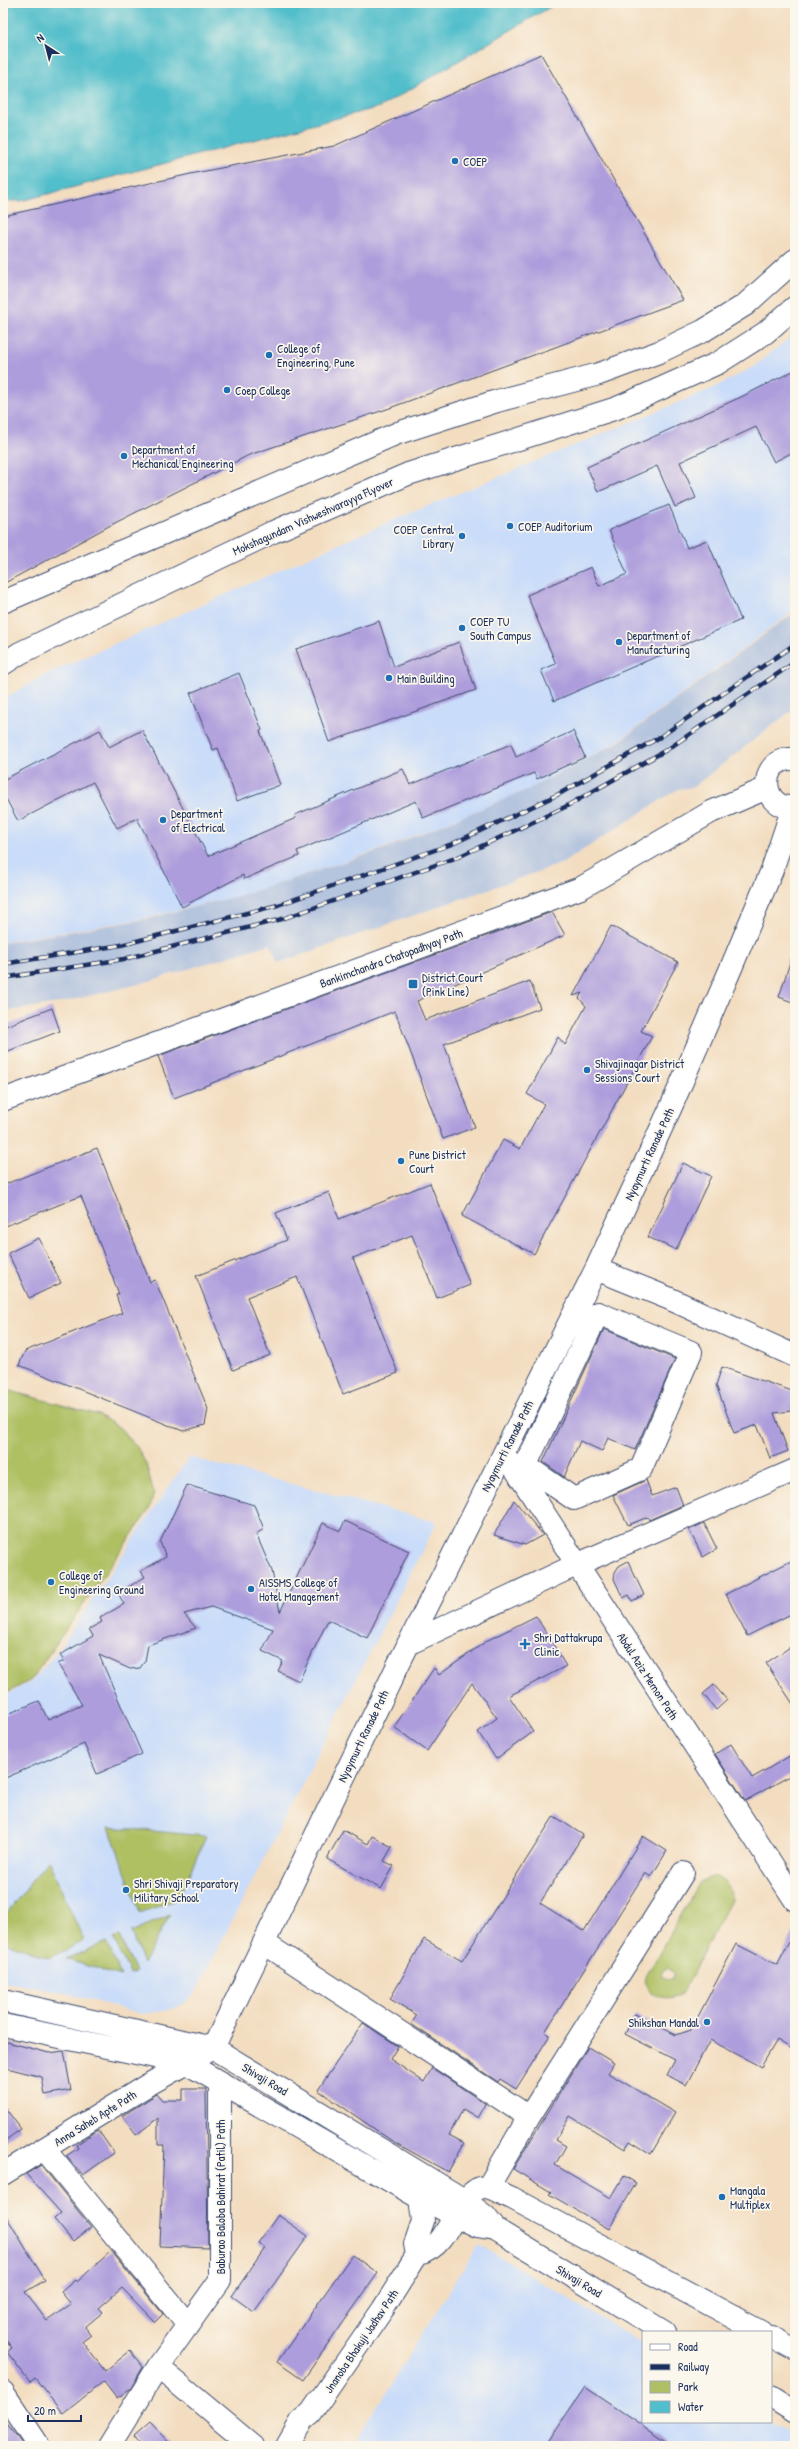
<svg xmlns="http://www.w3.org/2000/svg" width="798" height="2449" viewBox="0 0 798 2449" font-family="'Patrick Hand',sans-serif">
  <rect width="100%" height="100%" fill="#fbf7ec"/>
  <filter id="ink" filterUnits="userSpaceOnUse"><feTurbulence type="fractalNoise" baseFrequency=".025" numOctaves="2"/><feDisplacementMap in="SourceGraphic" scale="8" xChannelSelector="R" yChannelSelector="G"/><feConvolveMatrix kernelMatrix="1 2 1 2 8 2 1 2 1" color-interpolation-filters="sRGB"/></filter>
  <filter id="wash" filterUnits="userSpaceOnUse"><feTurbulence type="fractalNoise" baseFrequency=".012" numOctaves="4" result="noise"/><feDisplacementMap in="SourceGraphic" scale="16" xChannelSelector="R" yChannelSelector="G"/><feGaussianBlur stdDeviation="0.9" result="paint"/><feColorMatrix in="noise" values="0 0 0 0 0 0 0 0 0 0 0 0 0 0 0 0 0 1.4 0 .05"/><feComposite in="paint" operator="in"/></filter>
  <g filter="url(#wash)">
    <rect width="100%" height="100%" fill="#f3ddc0"/>
    <path fill="#c9dcf9" d="M795 333V610L617 742 529 789 384 848 249 893 147 918 3 942V699L49 673 384 524 711 389 755 366Z
      M189 1457 437 1522 194 1995 182 2005 165 2011 142 2014 54 1990 3 1982V1697L32 1681 54 1656Z
      M479 2244 643 2344V2422H771L795 2437V2446H352Z"/>
    <path fill="#b6c5de" d="M795 612V708L693 787 678 789 563 863 278 963 270 944 139 984 64 1002 3 1012V943L147 919 249 893 384 849 529 789 617 743Z"/>
    <path fill="#afc064" stroke="#657861" fill-rule="evenodd" d="M3 1389 99 1415 120 1428 137 1447 146 1464 154 1493 149 1510 31 1680 3 1695Z
      M109 1827 206 1836 178 1899 140 1913Z
      M48 1860 84 1941 49 1958 3 1942V1918Z
      M713 1876C726 1879 732 1887 731 1900L682 1994C666 2002 650 1997 644 1980L700 1882ZM668 1967 674 1973 673 1978 668 1980 661 1975 663 1969Z
      M170 1915 143 1964 131 1932Z
      M119 1936 136 1972 130 1974 114 1939Z
      M106 1942 121 1976 66 1959Z"/>
    <path fill="#51becb" stroke="#367694" d="M3 3H557L380 107 21 201H3Z"/>
    <g id="blocks">
      <path fill="#ad9ddc" d="M541 54 683 300 387 409 249 455 109 526 3 584V216L195 173 334 146Z
        M795 370V451L774 462 756 427 680 462 696 498 675 507 657 466 598 492 587 467 741 397Z
        M669 505 687 548 707 540 741 620 554 701 541 670 556 664 527 595 591 567 599 586 627 574 609 530Z
        M379 621 394 667 459 642 476 690 329 742 296 649Z
        M239 673 262 730 260 731 280 785 237 801 218 748 213 750 190 693Z
        M100 730 109 747 142 730 208 856 296 818 295 815 403 769 410 785 511 744 516 757 573 731 585 757 537 779 534 773 423 818 416 801 297 851 299 856 244 879 243 875 182 907 137 818 117 828 93 782 18 821 3 793V780Z
        M552 912 565 935 417 1001 425 1020 530 981 540 1008 444 1044 475 1127 443 1139 395 1011 174 1098 158 1056Z
        M611 926 678 962 641 1031 652 1036 534 1254 462 1216 503 1140 520 1149 544 1104 527 1094 558 1037 565 1045 586 1006 579 998 582 993 573 996Z
        M792 956 795 957V1003L779 997Z
        M52 1008 60 1031 3 1053V1027Z
        M97 1148 150 1282 155 1280 208 1409 205 1425 183 1431 19 1365 25 1351 122 1313 116 1295 119 1294 81 1196 3 1227V1185Z
        M683 1163 711 1176 676 1250 648 1237Z
        M430 1183 470 1285 437 1298 412 1235 353 1258 398 1373 343 1394 297 1277 247 1297 270 1355 233 1370 196 1276 287 1240 276 1213 329 1192 339 1219Z
        M39 1238 61 1283 29 1298 8 1253Z
        M604 1329 675 1359 635 1450 608 1438 602 1451 580 1441 564 1477 543 1462Z
        M722 1367 795 1392 791 1411 774 1413 788 1451 770 1458 757 1425 734 1433 716 1385Z
        M646 1480 652 1496 676 1487 683 1505 649 1520 648 1517 628 1525 613 1495Z
        M187 1485 254 1505 264 1529 256 1534 272 1571 280 1612 323 1523 340 1531 345 1521 409 1551 367 1638 328 1620 299 1681 278 1671 283 1661 262 1651 273 1629 211 1607 184 1614 196 1628 148 1645 145 1661 140 1668 130 1669 99 1655 142 1754 97 1774 84 1744 3 1779V1716L39 1701 48 1720 82 1705 58 1664 64 1661 60 1655 93 1636 89 1629 102 1622 100 1618 124 1604 118 1593 145 1577 141 1571 166 1557 160 1542Z
        M514 1500 543 1535 525 1545 494 1535Z
        M704 1523 717 1549 703 1557 689 1530Z
        M795 1559V1612L747 1636 726 1594Z
        M628 1561 644 1595 632 1601 629 1595 623 1598 614 1579 615 1572 619 1566Z
        M536 1616 566 1666 509 1696 533 1732 496 1759 478 1732 497 1718 472 1683 427 1751 394 1727 434 1668 439 1675 488 1640Z
        M795 1644V1707L766 1663Z
        M714 1685 727 1700 716 1710 703 1694Z
        M731 1744 752 1778 795 1753V1773L745 1801 715 1754Z
        M554 1816 583 1835 540 1903 584 1931 643 1836 667 1851 651 1877 645 1873 545 2032 550 2035 516 2089 500 2079 498 2082 411 2024 417 2015 390 1999 424 1939 462 1961Z
        M343 1830 368 1844 372 1836 392 1847 384 1861 394 1866 381 1889 327 1859Z
        M795 1931V2051L777 2040 761 2067 710 2040 686 2085 667 2075 675 2060 625 2034 635 2014 676 2035 691 2030 736 1944 777 1965Z
        M363 2023 398 2046 390 2059 424 2082 432 2068 486 2104 478 2118 463 2109 449 2135 464 2143 448 2172 392 2141 318 2090Z
        M3 2041 49 2053 64 2051 71 2090 45 2095 42 2077 3 2067Z
        M588 2047 614 2063 608 2073 675 2113 651 2154 630 2141 625 2149 570 2116 556 2140 566 2146 555 2165 611 2198 624 2176 636 2183 609 2229 549 2194 551 2192 513 2169Z
        M183 2089H206L208 2248 160 2246 164 2145H158V2118L136 2135 122 2116 157 2094 162 2100H183Z
        M3 2105 21 2129 3 2142Z
        M98 2130 114 2153 83 2175 66 2156 78 2148 76 2145Z
        M41 2165 91 2227 73 2242 54 2219 61 2213 26 2174Z
        M3 2211 45 2280 25 2292 47 2321 71 2304 61 2292 75 2280 77 2282 111 2251 163 2314 155 2322 122 2288 99 2308 103 2312 85 2327 91 2335 82 2342 105 2371 130 2351 143 2367 131 2388 117 2398 104 2381 63 2414 35 2378 30 2382 7 2352 12 2348 3 2336Z
        M278 2215 308 2236 254 2312 232 2296 265 2248 258 2243Z
        M352 2255 378 2273 303 2380 277 2362Z
        M585 2387 673 2446H545Z
        M3 2419 21 2441 24 2446H3Z
        M150 2422 172 2446H142L134 2436Z"/>
    </g>
  </g>
  <g filter="url(#ink)">
    <use href="#blocks" fill-opacity="0" stroke="#3b496d" stroke-width="1"/>
    <g fill="none" stroke-linecap="round" stroke-linejoin="round">
      <defs>
        <path id="minor" d="M596 1269 668 1298 795 1356
          M512 1464 795 1900
          M520 1477 598 1313 691 1352 641 1469 574 1499 526 1466
          M408 1644 576 1565 795 1470
          M264 1943 529 2117
          M45 2150 188 2325
          M3 2174 146 2086 213 2048 398 1665 596 1269 671 1107 731 968 772 870 793 807
          M488 2187 529 2117 683 1873
          M417 2255 415 2244 423 2221 420 2198
          M771 2337 795 2350
          M158 2367 253 2446
          M3 2392 39 2446
          M109 2446 158 2367 220 2280V2083
          M287 2446 302 2420 311 2413 383 2309 417 2255C426 2252 434 2248 440 2240 451 2227 467 2185 486 2187 494 2188 504 2195 512 2198L761 2332"/>
        <path id="major" d="M795 759C757 756 759 811 795 807
          M3 1100 581 888 711 812 767 788"/>
        <path id="highway" d="M3 602 398 433 497 401 599 374 659 352 703 331 745 305 795 260
          M3 664 20 653 273 532 408 474 617 408 718 363 765 333 795 307
          M3 2001 213 2048 464 2200 485 2216 495 2229 664 2332
          M3 2025 188 2064 420 2198 477 2226 495 2229
          M771 2397 795 2412"/>
      </defs>
      <use href="#minor" stroke="#3b496d" stroke-width="24"/>
      <use href="#major" stroke="#3b496d" stroke-width="24"/>
      <use href="#highway" stroke="#3b496d" stroke-width="24"/>
      <use href="#minor" stroke="#fff" stroke-width="22"/>
      <use href="#major" stroke="#fff" stroke-width="22"/>
      <use href="#highway" stroke="#fff" stroke-width="22"/>
      <defs>
        <path id="rail" d="M3 964 121 945 278 905 452 844 559 794 660 737 795 644
          M3 978 124 959 282 919 458 857 565 807 668 749 795 662"/>
      </defs>
      <use href="#rail" stroke="#1b2f5e" stroke-width="4.5"/>
      <use href="#rail" stroke="#fbf7ec" stroke-width="3" stroke-dasharray="9" stroke-linecap="butt"/>
    </g>
  </g>
  <g fill="#1f6fb2" stroke="#fbf7ec" stroke-width="1.5">
    <circle cx="455" cy="161" r="4"/>
    <circle cx="269" cy="355" r="4"/>
    <circle cx="227" cy="390" r="4"/>
    <circle cx="124" cy="456" r="4"/>
    <circle cx="510" cy="526" r="4"/>
    <circle cx="462" cy="536" r="4"/>
    <circle cx="462" cy="628" r="4"/>
    <circle cx="619" cy="642" r="4"/>
    <circle cx="389" cy="678" r="4"/>
    <circle cx="163" cy="820" r="4"/>
    <rect x="408" y="979" width="10" height="10" rx="2"/>
    <circle cx="587" cy="1070" r="4"/>
    <circle cx="401" cy="1161" r="4"/>
    <circle cx="51" cy="1582" r="4"/>
    <circle cx="251" cy="1589" r="4"/>
    <path d="M523 1638h4v4h4v4h-4v4h-4v-4h-4v-4h4z"/>
    <circle cx="126" cy="1890" r="4"/>
    <circle cx="707" cy="2022" r="4"/>
    <circle cx="722" cy="2197" r="4"/>
  </g>
  <g text-anchor="middle" dominant-baseline="central" stroke-width="3.5" stroke-linejoin="round" paint-order="stroke">
    <g font-size="12" fill="#1b2f5e" stroke="#fbf7ec" text-anchor="start">
      <text x="463" y="161">COEP</text>
      <text x="277" y="348">College of<tspan x="277" dy="14">Engineering, Pune</tspan></text>
      <text x="235" y="390">Coep College</text>
      <text x="132" y="449">Department of<tspan x="132" dy="14">Mechanical Engineering</tspan></text>
      <text x="518" y="526">COEP Auditorium</text>
      <text x="454" y="529" text-anchor="end">COEP Central<tspan x="454" dy="14">Library</tspan></text>
      <text x="470" y="621">COEP TU<tspan x="470" dy="14">South Campus</tspan></text>
      <text x="627" y="635">Department of<tspan x="627" dy="14">Manufacturing</tspan></text>
      <text x="397" y="678">Main Building</text>
      <text x="171" y="813">Department<tspan x="171" dy="14">of Electrical</tspan></text>
      <text x="422" y="977">District Court<tspan x="422" dy="14">(Pink Line)</tspan></text>
      <text x="595" y="1063">Shivajinagar District<tspan x="595" dy="14">Sessions Court</tspan></text>
      <text x="409" y="1154">Pune District<tspan x="409" dy="14">Court</tspan></text>
      <text x="59" y="1575">College of<tspan x="59" dy="14">Engineering Ground</tspan></text>
      <text x="259" y="1582">AISSMS College of<tspan x="259" dy="14">Hotel Management</tspan></text>
      <text x="534" y="1637">Shri Dattakrupa<tspan x="534" dy="14">Clinic</tspan></text>
      <text x="134" y="1883">Shri Shivaji Preparatory<tspan x="134" dy="14">Military School</tspan></text>
      <text x="699" y="2022" text-anchor="end">Shikshan Mandal</text>
      <text x="730" y="2190">Mangala<tspan x="730" dy="14">Multiplex</tspan></text>
    </g>
    <g font-size="12" fill="#1b2f5e" stroke="#fbf7ec">
      <text transform="translate(313 516) rotate(-24)">Mokshagundam Vishweshvarayya Flyover</text>
      <text transform="translate(391 958) rotate(-20)">Bankimchandra Chatopadhyay Path</text>
      <text transform="translate(649 1154) rotate(-65)">Nyaymurti Ranade Path</text>
      <text transform="translate(507 1446) rotate(-63)">Nyaymurti Ranade Path</text>
      <text transform="translate(648 1676) rotate(57)">Abdul Aziz Memon Path</text>
      <text transform="translate(363 1736) rotate(-64)">Nyaymurti Ranade Path</text>
      <text transform="translate(265 2079) rotate(31)">Shivaji Road</text>
      <text transform="translate(95 2118) rotate(-32)">Anna Saheb Apte Path</text>
      <text transform="translate(220 2197) rotate(-90)">Baburao Baloba Bahirat (Patil) Path</text>
      <text transform="translate(579 2281) rotate(31)">Shivaji Road</text>
      <text transform="translate(361 2341) rotate(-56)">Jnanoba Bhakuji Jadhav Path</text>
    </g>
  </g>
  <rect width="798" height="2449" fill="none" stroke="#fbf7ec" stroke-width="16"/>
  <rect x="642" y="2331" width="130" height="92" fill="#fbf7ec" stroke="#a1a7b3"/>
  <rect x="650" y="2344" width="20" height="6" fill="#ffffff" stroke="#a1a7b3"/>
  <text x="678" y="2351" font-size="12" fill="#1b2f5e">Road</text>
  <rect x="650" y="2364" width="20" height="6" fill="#1b2f5e" stroke="#a1a7b3"/>
  <text x="678" y="2371" font-size="12" fill="#1b2f5e">Railway</text>
  <rect x="650" y="2381" width="20" height="12" fill="#afc064" stroke="#a1a7b3"/>
  <text x="678" y="2391" font-size="12" fill="#1b2f5e">Park</text>
  <rect x="650" y="2401" width="20" height="12" fill="#51becb" stroke="#a1a7b3"/>
  <text x="678" y="2411" font-size="12" fill="#1b2f5e">Water</text>
  <g transform="translate(46 46) rotate(324)" stroke="#fbf7ec" stroke-width="3" paint-order="stroke">
  <path d="M0-3L7 15L0 10L-7 15Z" fill="#1b2f5e"/>
  <text y="-6" font-size="11" font-weight="bold" text-anchor="middle" fill="#1b2f5e">N</text>
  </g>
  <path d="M28 2415v6h53v-6" fill="none" stroke="#1b2f5e" stroke-width="2"/>
  <text x="34" y="2415" font-size="12" fill="#1b2f5e" stroke="#fbf7ec" stroke-width="3" paint-order="stroke">20 m</text>
</svg>
